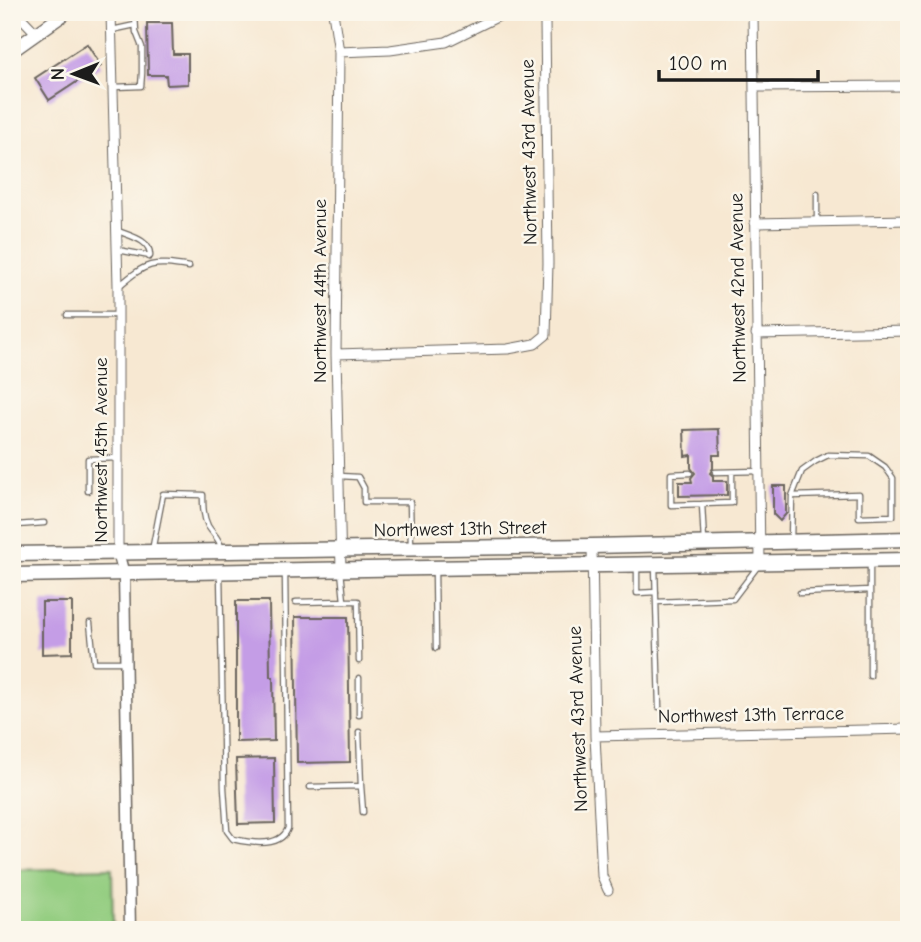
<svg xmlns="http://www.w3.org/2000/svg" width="921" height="942" viewBox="0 0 921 942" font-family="'Comic Neue',sans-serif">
  <rect width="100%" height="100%" fill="#fbf7ec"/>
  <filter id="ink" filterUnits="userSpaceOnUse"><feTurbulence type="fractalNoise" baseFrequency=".0143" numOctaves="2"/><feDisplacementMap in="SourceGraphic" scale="14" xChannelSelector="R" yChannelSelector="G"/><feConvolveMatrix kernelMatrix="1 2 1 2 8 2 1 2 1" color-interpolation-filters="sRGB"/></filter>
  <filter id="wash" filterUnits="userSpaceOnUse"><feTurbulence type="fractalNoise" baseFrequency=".00686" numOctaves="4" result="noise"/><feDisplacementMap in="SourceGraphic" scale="28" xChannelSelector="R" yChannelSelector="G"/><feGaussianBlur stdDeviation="1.57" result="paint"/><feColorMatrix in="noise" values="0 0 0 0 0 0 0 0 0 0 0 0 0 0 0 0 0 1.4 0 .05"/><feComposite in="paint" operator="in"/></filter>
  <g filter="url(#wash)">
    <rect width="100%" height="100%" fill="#f7e8d2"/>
    <path fill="#95ce82" stroke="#58754f" stroke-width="2" d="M112 868 113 930H12V870Z"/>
    <g id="blocks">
      <path fill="#c49de6" d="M147 23H172L173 54H188V84L167 85 166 75H148Z
        M87 44 101 66 49 100 35 78Z
        M719 429 720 455H713V468L710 473 713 476V481H727V495L679 496V482H692L691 478 695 473 691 468V455L685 456 684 430Z
        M773 486H786V514L780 521 773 514Z
        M236 601H269L270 677H273L274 741 236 742Z
        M42 602H72V653L42 654Z
        M295 617H348L350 762 297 763Z
        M274 758 275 823 238 824 236 759Z"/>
    </g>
  </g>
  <g filter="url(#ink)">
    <use href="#blocks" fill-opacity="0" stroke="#69635c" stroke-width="2"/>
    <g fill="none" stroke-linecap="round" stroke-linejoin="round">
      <defs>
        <path id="service" d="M112 30 135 25
          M114 87 141 86 142 73V47L136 32 135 14 137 12
          M817 194V221
          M118 231C130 236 151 240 150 256
          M118 250 150 256 149 257
          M119 286C147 262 152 261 189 267
          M67 315H118
          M715 472 759 471
          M690 473 671 474V505L702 504 704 542
          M340 476 358 477 364 488V502H410L411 546
          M88 491V459L118 458
          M702 504 732 503V472
          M12 528 17 525 44 523
          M791 540 792 496 802 471 816 461 828 455 869 456 885 467 893 478V516L859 517V494L792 496
          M152 551 163 494 203 495C203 506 203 516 208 526 213 534 219 538 221 547
          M870 564V676
          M655 566 659 707
          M637 567V593L656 592
          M435 570 436 648
          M220 573 224 788 227 831 233 839C250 843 281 848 288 828L285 572
          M800 593 870 590
          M344 601H358L359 661
          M296 602 344 601 341 571
          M656 602 733 599 758 566
          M90 623 94 662H125
          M359 715V678
          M361 786 363 812
          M310 787 361 786 359 732"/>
        <path id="minor" d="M16 12 36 33
          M111 12 118 286V552
          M333 12 339 52 336 354 341 570
          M753 12 760 563
          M339 52 390 50 446 42 507 12
          M754 87 909 86
          M755 223 909 220
          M756 334 909 331
          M336 354 508 349 535 344 546 335 548 263 545 22 541 12
          M592 546 595 736 602 876 608 890
          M595 736 909 729"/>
        <path id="tertiary" d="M118 552 124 574 130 930"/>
        <path id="secondary" d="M12 51 67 12"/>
        <path id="primary" d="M12 554 592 546 909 539
          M12 575 909 560"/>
      </defs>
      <use href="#service" stroke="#69635c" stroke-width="7"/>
      <use href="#minor" stroke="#69635c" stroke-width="11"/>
      <use href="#tertiary" stroke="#69635c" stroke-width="13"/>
      <use href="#secondary" stroke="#69635c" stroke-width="15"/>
      <use href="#primary" stroke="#69635c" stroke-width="17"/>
      <use href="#service" stroke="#fff" stroke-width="4.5"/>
      <use href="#minor" stroke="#fff" stroke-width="9"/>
      <use href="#tertiary" stroke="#fff" stroke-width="10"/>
      <use href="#secondary" stroke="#fff" stroke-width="12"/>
      <use href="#primary" stroke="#fff" stroke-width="14"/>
    </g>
  </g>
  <g text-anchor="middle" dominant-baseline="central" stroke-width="5" stroke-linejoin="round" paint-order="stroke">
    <g font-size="19" fill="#1c1c1c" stroke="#fbf7ec">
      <text transform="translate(529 152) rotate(-91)">Northwest 43rd Avenue</text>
      <text transform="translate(738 288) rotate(-91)">Northwest 42nd Avenue</text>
      <text transform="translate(320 291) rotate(-90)">Northwest 44th Avenue</text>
      <text transform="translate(101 450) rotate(-90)">Northwest 45th Avenue</text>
      <text transform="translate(460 529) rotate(-1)">Northwest 13th Street</text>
      <text transform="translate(751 715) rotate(-1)">Northwest 13th Terrace</text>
      <text transform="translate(578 719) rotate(-92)">Northwest 43rd Avenue</text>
    </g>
  </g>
  <rect width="921" height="942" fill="none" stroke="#fbf7ec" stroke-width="42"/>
  <g transform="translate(74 74) rotate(269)" stroke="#fbf7ec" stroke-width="5" paint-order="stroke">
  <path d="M0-5L12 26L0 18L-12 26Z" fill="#1c1c1c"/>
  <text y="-10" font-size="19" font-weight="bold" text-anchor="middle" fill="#1c1c1c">N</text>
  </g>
  <path d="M659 70v10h159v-10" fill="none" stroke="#1c1c1c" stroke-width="3.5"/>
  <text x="669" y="70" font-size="21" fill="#1c1c1c" stroke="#fbf7ec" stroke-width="5" paint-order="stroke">100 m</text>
</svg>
